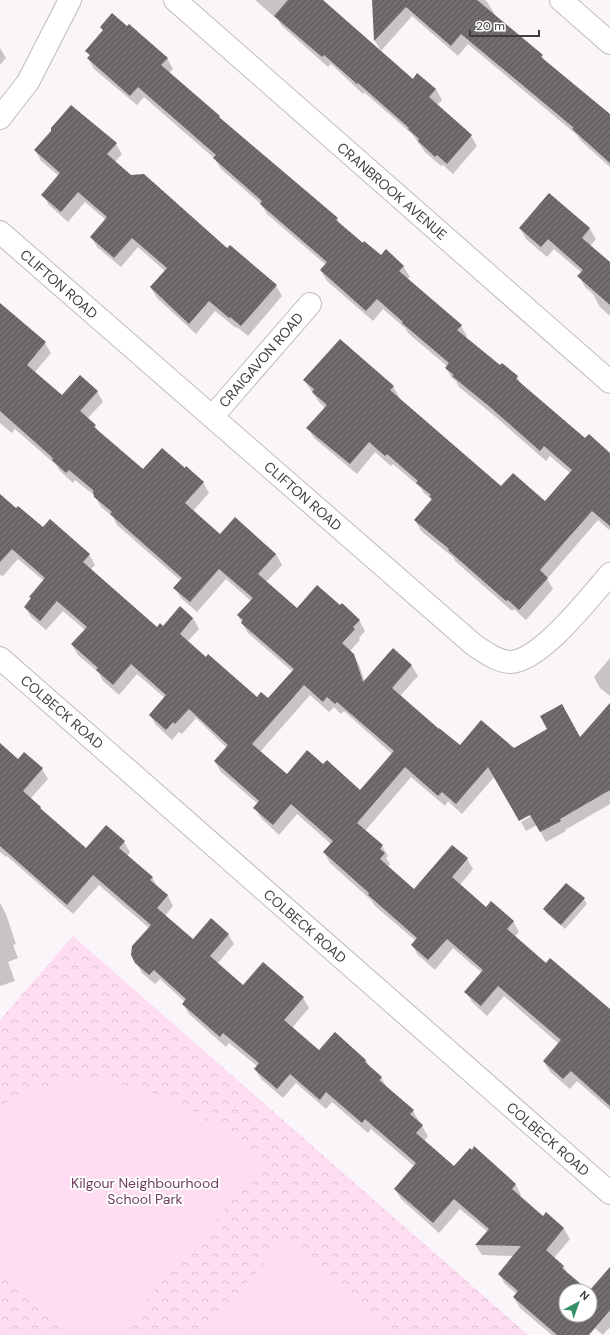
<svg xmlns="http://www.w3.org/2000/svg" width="610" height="1335" viewBox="0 0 610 1335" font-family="'DM Sans',sans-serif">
  <defs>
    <pattern id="park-crowns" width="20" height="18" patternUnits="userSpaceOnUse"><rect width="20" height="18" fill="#fedcf1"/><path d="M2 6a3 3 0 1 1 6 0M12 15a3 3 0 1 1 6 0" fill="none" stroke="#dbbed0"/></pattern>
    <pattern id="building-hatch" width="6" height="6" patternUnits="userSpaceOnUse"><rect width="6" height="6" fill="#716d6f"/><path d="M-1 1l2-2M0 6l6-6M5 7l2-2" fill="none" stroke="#5a5658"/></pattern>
  </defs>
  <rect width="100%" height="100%" fill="#faf5f8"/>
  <path fill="url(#park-crowns)" d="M73 936 528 1335H0V1020Z"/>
  <path fill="#fedcf1" d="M90 1080 112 1082 166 1097 195 1112 228 1136 263 1165 116 1335H74L0 1271V1106C20 1095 42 1086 65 1082 73 1081 81 1081 90 1080Z
    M287 1237 399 1335H202Z"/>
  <path fill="#0003" fill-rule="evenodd" d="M255 0H321L413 80 436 89 442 100 437 105 471 136 477 146 453 174 443 165 441 166 425 152 412 134 364 92 363 94 331 64 328 67 282 26 278 20Z
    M373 0H485L488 3 494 13 493 15 542 56 546 63 610 116V167L580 140 577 135 468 44 458 56 412 16 381 51 375 41Z
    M101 27 167 58 173 69 169 73 219 117 221 120 337 219 341 226 363 244 381 257 403 266 410 277 407 279 461 326 467 336 465 338 500 367 517 377 522 385 585 440 610 454V528L609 530 598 520 547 579 553 589 526 620 514 609 512 611 455 561 454 558 421 531 415 520 432 500 424 493 420 487 393 464 391 466 375 452 357 474 314 438 308 428 325 408 319 402 304 380 393 386 399 397 398 398 502 488 545 502 570 473 550 456 546 461 497 418 459 387 456 381 452 378 446 368 447 366 409 334 405 328 383 309 373 321 327 281 321 271 326 265 267 214 261 204 221 169 215 159 144 97 137 105 94 69 88 58 90 56 87 51 104 31Z
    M0 48 6 58 0 65Z
    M116 144 122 154 115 162 131 176 276 286 282 296 248 336 237 327 236 328 215 311 196 334 157 298 151 288 165 271 138 247 121 267 97 247 91 237 106 220 85 202 68 222 49 205 43 195 59 176 41 161 35 150Z
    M550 194 590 229 596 239 590 246 610 264V316L600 307 594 296V295L585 287 579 276 582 273 554 249 547 257 526 239 520 228Z
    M0 304 45 343 51 353 34 373 62 397 97 391 103 402 87 419 95 426 98 431 143 470 185 469 203 482 209 493 193 511 221 536 235 519 276 554 282 565 266 582 297 609 340 606 359 620 365 631 359 638 360 640 350 651 353 654 359 665 365 682 393 650 412 666 418 676 400 696 439 730 460 746 514 749 580 739 610 704V804L565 830 566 831 546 842 537 825 526 831 521 822 535 814 495 776 462 814 448 801 445 806 411 777 365 831 382 846 388 856 386 858 390 864 388 867 414 890 453 846 467 859 473 869 460 885 486 908 513 921 519 932 514 937 546 964 610 1011V1110L577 1081 570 1089 550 1072 544 1062 559 1044 504 996 487 1016 472 1002 466 992 482 973 453 948 435 970 418 955 412 945 416 941 375 906 371 900 330 863 324 852 331 844 297 814 279 835 261 818 255 808 258 804 221 772 215 762 227 748 196 718 182 734 179 732 172 740 156 725 150 715 165 698 137 674 119 695 103 681 99 673 78 655 72 645 85 630 63 611 46 630 31 617 25 607 44 581 18 559 3 576 0 575V495L16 509 43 528 89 554 95 565 90 570 157 628 193 618 199 629 187 642 206 659 257 698 268 700 293 672 248 633 238 616 251 601 226 579 197 612 181 598 175 588 181 581 117 525 113 517 101 507 95 496 75 480 73 483 59 470 56 465 15 429 12 433 0 423ZM310 695 329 712 334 707 341 714 344 711 392 754 360 791 323 766 287 775 260 752Z
    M610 658V696L600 688 594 677Z
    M0 744 18 760 42 769 48 779 30 799 40 807 43 812 86 850 124 842 130 852 127 856 152 877 158 888 168 896 173 906 165 916 193 940 228 934 234 944 217 964 243 986 303 998 309 1008 292 1028 319 1052 366 1060 370 1068 381 1077 387 1088 413 1111 419 1121 418 1122 422 1126 428 1136 424 1141 455 1167 516 1185 521 1195 520 1197 543 1217 546 1214 564 1229 570 1239 554 1258 563 1266 568 1274 587 1291H566V1315H590V1291L610 1283V1329L609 1328 603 1335 589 1323 579 1335H552L520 1308 514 1298 517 1294 505 1284 499 1274 514 1256 482 1255 476 1246 488 1232 460 1209 439 1233 401 1199 395 1189 415 1167 371 1129 368 1133 332 1102 326 1109 296 1083 283 1098 261 1079 255 1069 257 1066 229 1043 226 1047 189 1014 183 1004 185 1002 160 979 155 984 142 973 132 955 149 928 99 885 73 914 7 856 6 857 0 852Z
    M584 899 587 904 565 929 547 914 544 909Z
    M0 903 6 914 16 944 13 945 18 958 8 962 15 981 0 986Z"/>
  <path fill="url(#building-hatch)" fill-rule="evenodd" d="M288 0H323L413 79 417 73 436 89 429 97 472 135 447 164 437 155 435 157 418 141 419 139 408 129 409 128 358 83 357 84 324 55 322 57 274 16Z
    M372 0H477L543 55 541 57 610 114V163L572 129 574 128 461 34 451 46 406 7 374 41Z
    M112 13 127 26 129 24 168 58 161 65 220 116 219 117 338 218 336 220 363 243 364 241 381 255 386 249 404 266 399 271 462 325 457 330 500 365 502 363 518 376 516 379 585 438 589 434 610 453V526L592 511 540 570 548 578 519 610 508 600 506 601 448 550 449 549 414 520 432 499 429 496 431 495 416 483 418 481 387 454 385 456 369 442 350 464 306 428 327 405 312 392 314 389 303 380 340 339 394 386 390 390 501 486 513 473 545 501 572 470 544 446 540 451 490 407 452 376 454 375 445 368 449 363 402 323 403 322 377 299 366 311 320 270 327 262 260 204 262 201 213 158 216 155 138 87 130 96 87 58 90 55 85 51 103 30 100 27Z
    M71 105 117 143 107 154 131 175 144 174 227 248 230 245 277 285 241 326 230 317 229 318 209 301 189 324 150 287 167 268 132 238 114 258 90 237 107 217 78 192 61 212 41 195 60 173 34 150 51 131V128Z
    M549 193 590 228 582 238 610 262V305L577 276 583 270 548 239 541 247 519 228Z
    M0 303 46 342 27 365 62 395 80 375 98 391 80 411 96 425 94 427 143 469 162 448 185 468 186 466 204 482 185 503 220 534 235 517 276 554 258 574 297 608 317 585 340 605 342 603 360 620 353 627 355 629 342 643 354 654 363 682 393 648 412 665 392 688 439 729V728L460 745 481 720 514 748 547 729 540 716 562 704 580 737 610 703V790L560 819 561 821 540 832 530 815 519 821 488 767 456 804 442 792 438 796 405 767 357 823 383 845 380 849 385 853 380 859 414 889 452 845 468 858 452 877 486 907 491 901 514 921 507 929 546 963 550 958 610 1009V1106L571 1071 563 1079 543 1061 561 1040 498 986 481 1006 464 992 483 970 447 939 428 960 411 945 417 938 368 895 369 893 323 852 333 841 291 804 273 825 253 808 259 801 214 761 228 745 189 709 175 724 173 722 166 730 149 715 166 695 131 664 113 685 96 670 98 668 71 644 87 627 57 601 40 621 24 607 31 598 29 597 45 578 12 549 0 562V494L16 508 18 506 43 527 50 519 90 554 83 562 157 627 160 623 163 626 180 606 193 618 180 634 206 657 208 654 257 697 261 692 268 698 294 669 241 623 243 620 237 615 253 598 219 569 190 602 173 588 182 578 110 514 112 512 94 497 93 490 69 470 66 473 52 460 53 458 0 411ZM304 685 323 702 327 697 335 704 337 702 394 751 360 790 327 760 323 764 307 750 287 774 252 744Z
    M0 743 18 759 24 752 43 768 23 791 41 807 40 808 86 848 106 825 125 841 119 848 153 877 150 880 168 895 157 908 193 939 211 918 229 934 210 956 243 985 263 962 304 997 284 1020 319 1050 335 1032 366 1060 365 1062 382 1077 379 1080 414 1110 410 1114 423 1125 416 1133 454 1166 470 1148 472 1150 474 1146 516 1184 512 1189 543 1216 546 1212 564 1228 546 1250 564 1266 562 1268 589 1291H566V1315H590V1291H589L610 1267V1310L589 1335H557L513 1297 518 1291 498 1274 521 1246 475 1245 489 1229 454 1199 433 1223 394 1189 416 1163 365 1119 362 1123 326 1092 320 1100 290 1074 277 1089 254 1069 259 1063 223 1033 220 1037 182 1004 186 999 154 970 149 975 135 963 131 955 132 946 151 925 93 875 67 905 0 846Z
    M566 883 585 898 561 925 543 909Z"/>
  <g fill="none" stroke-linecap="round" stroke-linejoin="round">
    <defs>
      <path id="minor" d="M175 0 610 382
        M561 0 610 43
        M0 118 28 82 70 0
        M0 232 474 645C485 652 496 661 510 662 540 662 590 597 610 574
        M212 417 310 304
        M0 658 610 1193"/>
    </defs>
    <use href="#minor" stroke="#bfbabd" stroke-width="24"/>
    <use href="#minor" stroke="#fff" stroke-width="22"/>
  </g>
  <g text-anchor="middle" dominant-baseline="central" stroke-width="4" stroke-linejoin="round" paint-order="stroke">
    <g font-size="14" fill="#3e3c3d" stroke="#fff">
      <text transform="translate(392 191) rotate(41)">CRANBROOK AVENUE</text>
      <text transform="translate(59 284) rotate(41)">CLIFTON ROAD</text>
      <text transform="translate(261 360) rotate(-49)">CRAIGAVON ROAD</text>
      <text transform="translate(303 496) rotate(41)">CLIFTON ROAD</text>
      <text transform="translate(62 712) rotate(41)">COLBECK ROAD</text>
      <text transform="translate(305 926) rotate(41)">COLBECK ROAD</text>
      <text transform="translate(548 1139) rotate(41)">COLBECK ROAD</text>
    </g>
    <g font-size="14" fill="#703d60" stroke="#fff">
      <text x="145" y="1183">Kilgour Neighbourhood<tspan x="145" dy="16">School Park</tspan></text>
    </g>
  </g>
  <g transform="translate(578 1303) rotate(41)"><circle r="19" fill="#ffffff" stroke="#b2b1b1"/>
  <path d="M0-3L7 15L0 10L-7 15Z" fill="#369065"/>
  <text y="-6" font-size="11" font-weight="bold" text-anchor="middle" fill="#3e3c3d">N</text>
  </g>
  <path d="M470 30v6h69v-6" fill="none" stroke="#3e3c3d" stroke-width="2"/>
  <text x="476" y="30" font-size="12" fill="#3e3c3d" stroke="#ffffff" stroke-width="3" paint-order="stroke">20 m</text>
</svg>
